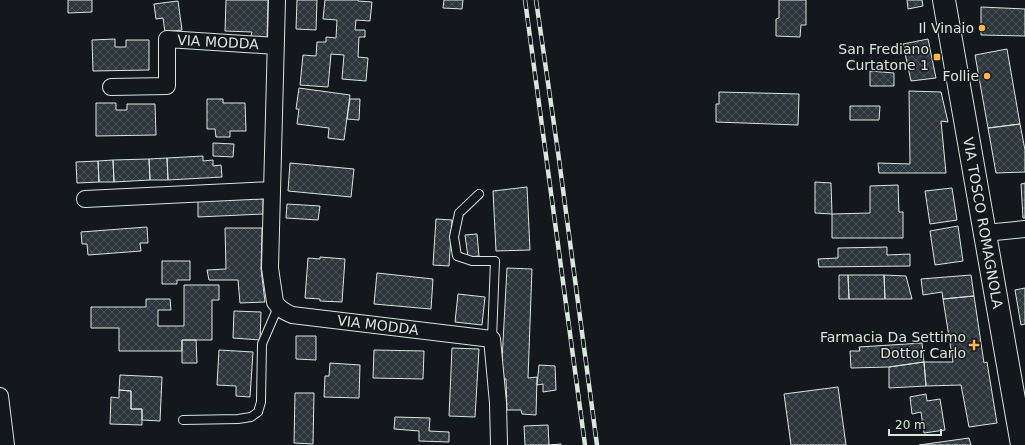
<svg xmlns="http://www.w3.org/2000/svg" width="1025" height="445" viewBox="0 0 1025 445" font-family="'DejaVu Sans',sans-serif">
  <defs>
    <pattern id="building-cross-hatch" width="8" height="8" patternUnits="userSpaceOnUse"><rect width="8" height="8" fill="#2c363c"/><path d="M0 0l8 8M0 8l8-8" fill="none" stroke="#4a5358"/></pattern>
  </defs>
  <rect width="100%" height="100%" fill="#14181c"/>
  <path fill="url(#building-cross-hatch)" stroke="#d8e6dc" d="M68 0H92V12L68 13Z
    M226 0H268L267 40 250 39 252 32 225 31Z
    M297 0H317L316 30 296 29Z
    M325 0H358V1L372 2 370 21 356 20 355 30H365V37H359L358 57 368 58 366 81 342 79 344 55 331 54 328 87 300 85 303 55 316 56 317 42H326V37L336 38 337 20 323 19Z
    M444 0H463L462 9 443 8Z
    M779 0H806V25H801L800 37 776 36V19L779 18Z
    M907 0H922L923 6 908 9Z
    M178 1 182 30 165 32 163 18 156 19 154 4Z
    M981 7 1025 9V36L981 35Z
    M115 39V47H126V40H149V70L93 71 92 40Z
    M928 39 936 78 911 81 903 44Z
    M1007 49 1020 124 988 128 975 55Z
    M870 71 894 73V86H870Z
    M299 88 350 95 344 140 328 138 329 128 297 124 299 109H296Z
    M909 91 941 92 948 122 941 121 946 173H879L878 163 910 164Z
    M719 92 799 94 798 125 716 122V104H719Z
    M207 99H223V103H245L246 131H230V137H216L215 129H207Z
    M350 99H360L359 120 347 119Z
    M96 103H116V110H127V104H155L156 135 96 136Z
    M850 106H880L879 120H850Z
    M1020 124 1025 150V172L996 173 988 128Z
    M213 143 234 144 233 157 213 156Z
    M203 156V161L213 160V166L221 165 222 177 168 180 167 158Z
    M167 158 168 180H150L149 159Z
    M149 159 150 180 114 182 113 160Z
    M113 160 114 182H99L98 161Z
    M98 161 99 182 77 183 76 162Z
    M290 163 354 169 351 197 288 191Z
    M815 182 831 183 832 214 815 213Z
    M1025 183V218H1023L1021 184Z
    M898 185 899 212H903V238H832V214L870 213V186Z
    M527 187 530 250 496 251 493 191Z
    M952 188 957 220 930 224 925 191Z
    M263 197V214L198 217V200Z
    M287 204 320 206 318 220 286 218Z
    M436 219 452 220 449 266 433 265Z
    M958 226 963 261 935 265 930 231Z
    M147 227 148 243H140L141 251 88 255 87 244H82L81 232Z
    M225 228H262L261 269 265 302 240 303 238 280H209L207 270 226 269Z
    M477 234 479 256 468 257 465 235Z
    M887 247V255L910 254V266L819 267 818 259 838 258V248Z
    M320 257 345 259 342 302 320 301V299L305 298 308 258 320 259Z
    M162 261H190V280H177V284H162Z
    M507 268 532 269 528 378 537 377 536 415 522 414 521 410H507L506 379H501Z
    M377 273 433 279 431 309 374 304Z
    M839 275H848L849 299H839Z
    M848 275H884L885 299H849Z
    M884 275 906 276 912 299H885Z
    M971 275 974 296 943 299 942 292 923 295 921 279Z
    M184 285H219V300H212V340H182V351H119V328H91V307H146V299H170L171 310H158V326H184Z
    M1025 288V324L1021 325 1015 290Z
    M458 294 485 297 482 325 455 322Z
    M974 296 984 363 987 362 997 423 969 427 961 385 926 386 924 362H953L943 299Z
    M234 311 261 312 260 340 233 338Z
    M296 336H316V360L296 359Z
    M182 340H196L197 363H182Z
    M922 343 924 362 889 367 851 368 850 351H860L859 347Z
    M452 348 479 349 475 417 449 416Z
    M219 350 253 352 250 397 236 396V386L217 385Z
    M374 350 424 351 423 379 373 378Z
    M924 362 926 386 889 388V367Z
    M330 363 360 365 359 398 324 397 325 376H329Z
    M539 365 555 366 556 390 543 392V384L537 385Z
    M120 375 162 377 160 421 142 420V409H131V391L119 390Z
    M838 387 846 445H791L784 394Z
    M119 390 131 391V409H142V425L110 424 111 397 119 398Z
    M295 393H314L313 444 294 443Z
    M926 394 927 401 940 399 945 430 924 433 921 412 912 414 910 397Z
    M395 417 430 418 429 431 449 432V442L419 441V431L394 429Z
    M548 425 549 445 561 444V445H525L524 426Z
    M969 438 971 445H919Z"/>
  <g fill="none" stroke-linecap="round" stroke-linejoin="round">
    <defs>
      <path id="service" d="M479 194 459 213 454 237 457 256 472 261H495L492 339
        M183 420 238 419 251 417 258 412 261 402 262 344 278 307"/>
      <path id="minor" d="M277 0 270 268 275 302C279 309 285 312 292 315L492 339 498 403 499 445
        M111 87 167 86V39L276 46
        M85 199 272 190
        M985 233 1025 229
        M0 396 6 445"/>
      <path id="primary" d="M944 0 1022 445"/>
    </defs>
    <use href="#service" stroke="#d8e6dc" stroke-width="10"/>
    <use href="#minor" stroke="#d8e6dc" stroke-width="18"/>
    <use href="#primary" stroke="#d8e6dc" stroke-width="24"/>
    <use href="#service" stroke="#14181c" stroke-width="8"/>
    <use href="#minor" stroke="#14181c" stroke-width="16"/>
    <use href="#primary" stroke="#14181c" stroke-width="22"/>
    <defs>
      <path id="rail" d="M525 0 585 445
        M536 0 558 152 597 445"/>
    </defs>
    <use href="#rail" stroke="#d8e6dc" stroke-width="4.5"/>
    <use href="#rail" stroke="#14181c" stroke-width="3" stroke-dasharray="9" stroke-linecap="butt"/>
  </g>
  <g fill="#ffb74d" stroke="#14181c" stroke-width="1.5">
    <circle cx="982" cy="28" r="4"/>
    <rect x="933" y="53" width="8" height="8" rx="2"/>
    <circle cx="987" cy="76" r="4"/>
    <path d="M972 339h4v4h4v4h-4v4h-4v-4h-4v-4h4z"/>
  </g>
  <g text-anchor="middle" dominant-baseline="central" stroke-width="3" stroke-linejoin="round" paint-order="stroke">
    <g font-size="14" fill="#d8e6dc" stroke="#14181c" text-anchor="end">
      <text x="974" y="28">Il Vinaio</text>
      <text x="929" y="49">San Frediano<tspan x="929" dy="16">Curtatone 1</tspan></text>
      <text x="979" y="76">Follie</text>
      <text x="966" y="337">Farmacia Da Settimo<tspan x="966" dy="16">Dottor Carlo</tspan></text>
    </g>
    <g font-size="14" fill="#d8e6dc" stroke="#14181c">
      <text transform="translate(218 42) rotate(3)">VIA MODDA</text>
      <text transform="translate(983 223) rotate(80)">VIA TOSCO ROMAGNOLA</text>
      <text transform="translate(378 325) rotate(7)">VIA MODDA</text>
    </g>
  </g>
  <path d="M889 429v6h52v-6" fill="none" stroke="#d8e6dc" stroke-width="2"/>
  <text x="895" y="429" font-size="12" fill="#d8e6dc" stroke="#14181c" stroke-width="3" paint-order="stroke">20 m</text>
</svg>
